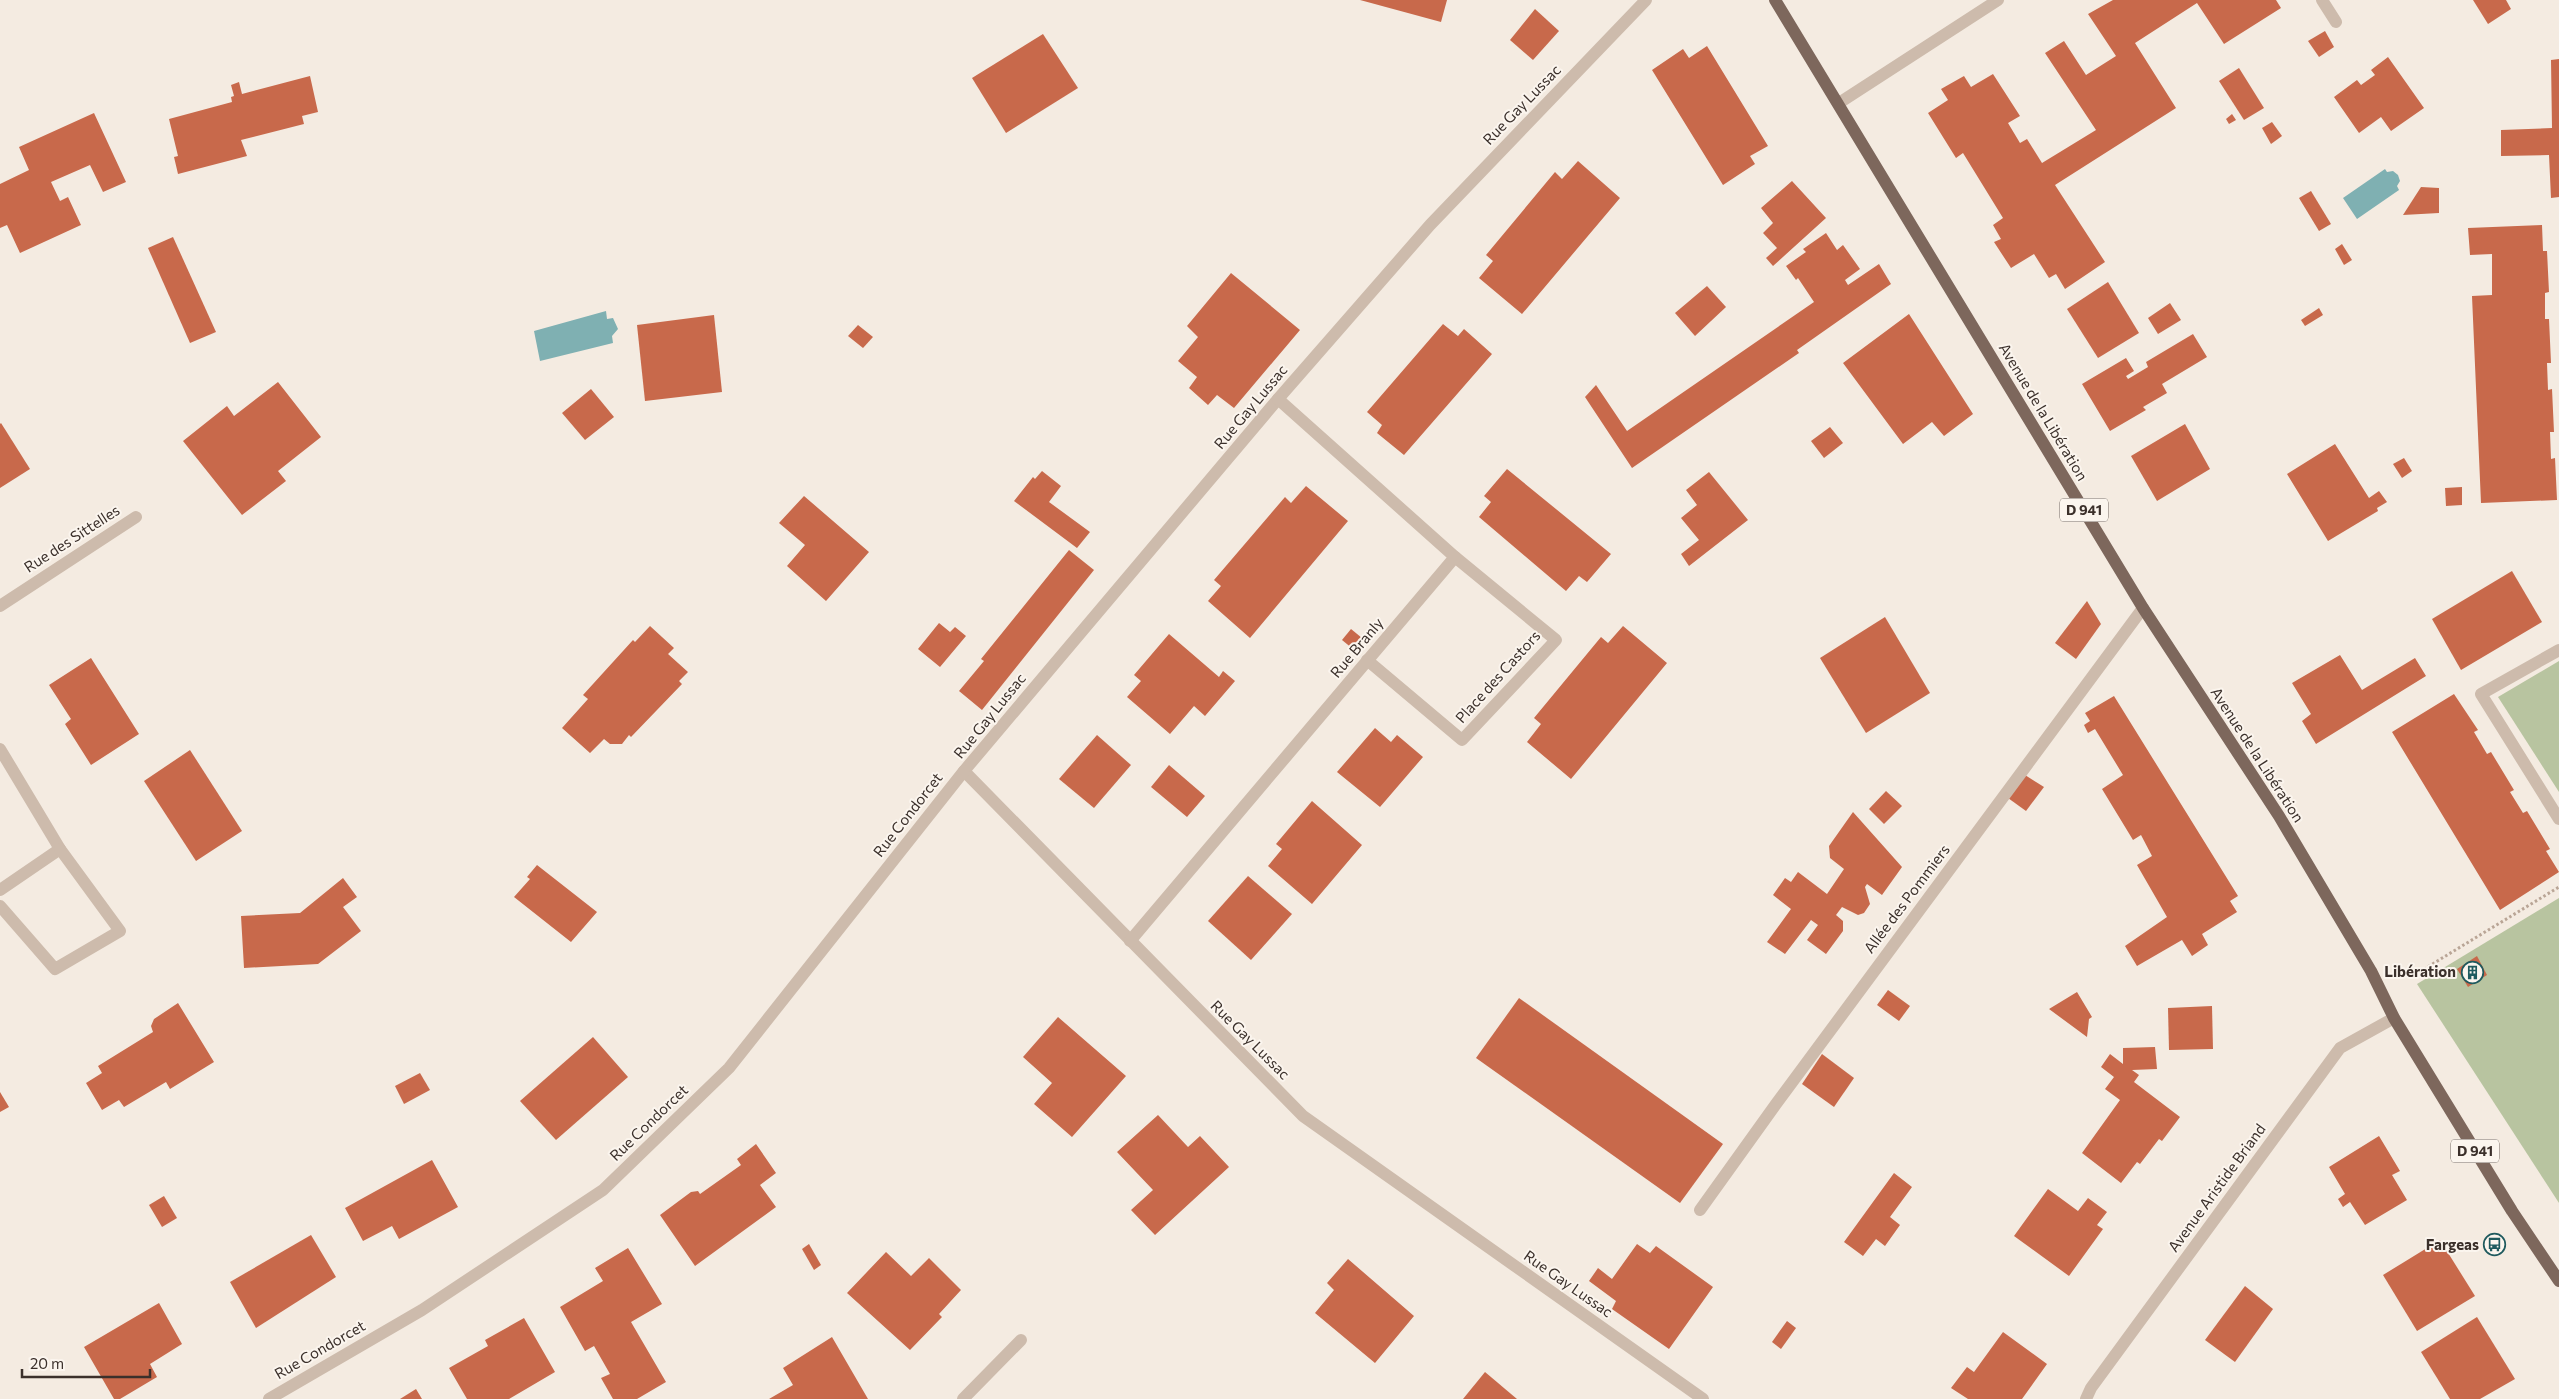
<svg xmlns="http://www.w3.org/2000/svg" width="2559" height="1399" viewBox="0 0 2559 1399" font-family="Commissioner,sans-serif">
<rect width="100%" height="100%" fill="#f4ebe1"/>
<g fill="#b8c4a0">
<path d="M 2559,661 L 2559,792 L 2498,697 Z"/>
<path d="M 2559,898 L 2559,1203 L 2417,984 Z"/>
</g>
<g fill="#7fb0b2">
<path d="M 2385,169 L 2387,172 L 2393,171 L 2398,175 L 2400,181 L 2397,186 L 2399,190 L 2357,219 L 2343,198 Z"/>
<path d="M 606,311 L 607,319 L 613,318 L 618,329 L 612,336 L 613,343 L 540,361 L 534,331 Z"/>
</g>
<g fill="#c8694b">
<path d="M 1360,0 L 1447,0 L 1441,22 Z"/>
<path d="M 2113,0 L 2276,0 L 2281,8 L 2224,44 L 2197,3 L 2135,43 L 2176,108 L 2055,185 L 2105,262 L 2065,289 L 2056,274 L 2049,278 L 2034,254 L 2011,268 L 1994,242 L 2001,239 L 1993,225 L 2003,218 L 1963,153 L 1956,158 L 1928,113 L 1948,100 L 1941,89 L 1964,76 L 1971,87 L 1993,74 L 2020,116 L 2008,123 L 2020,143 L 2027,139 L 2042,163 L 2096,130 L 2045,53 L 2064,41 L 2086,75 L 2116,56 L 2088,14 Z"/>
<path d="M 2473,0 L 2506,0 L 2511,9 L 2488,24 Z"/>
<path d="M 1535,9 L 1559,31 L 1533,60 L 1510,40 Z"/>
<path d="M 2325,31 L 2334,47 L 2319,57 L 2308,41 Z"/>
<path d="M 1043,34 L 1078,88 L 1006,133 L 972,78 Z"/>
<path d="M 1707,46 L 1768,146 L 1750,156 L 1755,164 L 1723,185 L 1652,70 L 1683,49 L 1689,58 Z"/>
<path d="M 2388,57 L 2424,108 L 2391,131 L 2381,117 L 2359,133 L 2334,97 L 2357,80 L 2361,85 L 2375,75 L 2371,70 Z"/>
<path d="M 2559,59 L 2559,197 L 2551,198 L 2549,155 L 2501,156 L 2501,130 L 2552,128 L 2551,60 Z"/>
<path d="M 2239,68 L 2264,108 L 2244,120 L 2219,81 Z"/>
<path d="M 310,76 L 318,112 L 302,116 L 304,124 L 241,140 L 247,156 L 178,174 L 174,157 L 178,156 L 169,119 L 232,102 L 231,97 L 234,96 L 231,85 L 239,82 L 242,94 Z"/>
<path d="M 94,113 L 126,182 L 103,192 L 90,165 L 51,182 L 60,201 L 68,197 L 81,225 L 20,253 L 7,225 L 0,228 L 0,184 L 29,170 L 19,147 Z"/>
<path d="M 2232,114 L 2236,120 L 2229,124 L 2226,119 Z"/>
<path d="M 2272,122 L 2282,136 L 2271,144 L 2262,128 Z"/>
<path d="M 1578,161 L 1620,198 L 1522,314 L 1479,278 L 1493,261 L 1486,255 L 1555,172 L 1562,179 Z"/>
<path d="M 1792,181 L 1826,218 L 1773,266 L 1766,258 L 1777,248 L 1763,233 L 1773,223 L 1761,208 Z"/>
<path d="M 2421,187 L 2439,188 L 2439,213 L 2403,215 Z"/>
<path d="M 2311,191 L 2331,224 L 2319,231 L 2299,198 Z"/>
<path d="M 2542,225 L 2543,251 L 2547,251 L 2549,292 L 2545,293 L 2545,319 L 2549,319 L 2551,363 L 2547,363 L 2548,390 L 2552,389 L 2554,432 L 2550,432 L 2551,459 L 2555,458 L 2557,500 L 2481,503 L 2472,296 L 2492,295 L 2492,254 L 2470,255 L 2468,228 Z"/>
<path d="M 1826,233 L 1837,250 L 1843,245 L 1860,269 L 1845,280 L 1848,285 L 1879,264 L 1891,284 L 1797,350 L 1799,353 L 1632,468 L 1585,397 L 1596,385 L 1627,431 L 1814,302 L 1798,278 L 1796,280 L 1786,266 L 1806,252 L 1803,249 Z"/>
<path d="M 173,237 L 216,332 L 190,343 L 148,248 Z"/>
<path d="M 2342,244 L 2352,260 L 2344,265 L 2335,249 Z"/>
<path d="M 1231,273 L 1300,330 L 1234,408 L 1217,395 L 1208,405 L 1189,388 L 1197,377 L 1178,361 L 1198,337 L 1187,326 Z"/>
<path d="M 2108,282 L 2139,333 L 2098,358 L 2067,309 Z"/>
<path d="M 1707,286 L 1726,307 L 1695,336 L 1675,313 Z"/>
<path d="M 2170,303 L 2181,320 L 2158,334 L 2148,318 Z"/>
<path d="M 2319,308 L 2323,315 L 2305,326 L 2301,320 Z"/>
<path d="M 1909,314 L 1973,414 L 1944,436 L 1932,422 L 1903,444 L 1843,363 Z"/>
<path d="M 714,315 L 722,392 L 645,401 L 637,325 Z"/>
<path d="M 1443,324 L 1458,336 L 1464,329 L 1492,354 L 1404,455 L 1377,433 L 1382,425 L 1367,412 Z"/>
<path d="M 858,325 L 873,337 L 863,348 L 848,336 Z"/>
<path d="M 2193,334 L 2207,357 L 2162,384 L 2167,393 L 2143,407 L 2146,410 L 2110,431 L 2082,384 L 2126,358 L 2134,371 L 2126,376 L 2128,379 L 2148,367 L 2146,362 Z"/>
<path d="M 278,382 L 321,437 L 278,471 L 286,481 L 242,515 L 183,441 L 227,406 L 234,416 Z"/>
<path d="M 591,389 L 614,417 L 585,440 L 562,413 Z"/>
<path d="M 1,423 L 30,469 L 0,488 L 0,424 Z"/>
<path d="M 2185,424 L 2210,469 L 2157,501 L 2131,456 Z"/>
<path d="M 1830,427 L 1843,443 L 1824,458 L 1811,441 Z"/>
<path d="M 2335,444 L 2369,498 L 2379,491 L 2387,502 L 2377,508 L 2378,511 L 2328,541 L 2287,474 Z"/>
<path d="M 2404,458 L 2412,471 L 2402,478 L 2393,464 Z"/>
<path d="M 1507,469 L 1611,554 L 1587,582 L 1579,576 L 1566,591 L 1479,517 L 1491,502 L 1484,496 Z"/>
<path d="M 1042,471 L 1061,486 L 1049,502 L 1090,532 L 1077,548 L 1014,501 L 1033,477 L 1035,479 Z"/>
<path d="M 1709,472 L 1748,520 L 1689,566 L 1681,554 L 1699,540 L 1681,518 L 1697,505 L 1686,490 Z"/>
<path d="M 1306,486 L 1348,521 L 1250,638 L 1208,601 L 1221,586 L 1214,580 L 1285,497 L 1291,503 Z"/>
<path d="M 2462,487 L 2462,505 L 2446,506 L 2445,488 Z"/>
<path d="M 804,496 L 869,552 L 826,601 L 787,566 L 805,545 L 779,523 Z"/>
<path d="M 1069,550 L 1094,570 L 982,710 L 959,691 L 984,661 L 981,659 Z"/>
<path d="M 2512,571 L 2542,622 L 2461,670 L 2432,619 Z"/>
<path d="M 2087,601 L 2101,624 L 2076,659 L 2055,643 Z"/>
<path d="M 1885,617 L 1930,693 L 1866,733 L 1820,658 Z"/>
<path d="M 939,623 L 950,632 L 955,627 L 966,636 L 940,667 L 918,649 Z"/>
<path d="M 650,626 L 674,648 L 668,654 L 688,672 L 679,681 L 682,684 L 631,737 L 629,735 L 622,744 L 610,744 L 604,739 L 590,753 L 562,728 L 588,699 L 583,695 L 633,640 L 635,642 Z"/>
<path d="M 1623,626 L 1667,663 L 1571,779 L 1527,742 L 1541,724 L 1534,718 L 1601,637 L 1608,643 Z"/>
<path d="M 1351,629 L 1362,638 L 1353,649 L 1342,640 Z"/>
<path d="M 1169,634 L 1219,677 L 1223,671 L 1235,681 L 1205,716 L 1194,706 L 1170,734 L 1127,697 L 1141,681 L 1134,675 Z"/>
<path d="M 2340,655 L 2362,690 L 2415,658 L 2426,676 L 2316,744 L 2302,721 L 2311,714 L 2292,683 Z"/>
<path d="M 91,658 L 139,734 L 91,765 L 65,724 L 71,719 L 49,685 Z"/>
<path d="M 2454,694 L 2478,730 L 2474,732 L 2487,754 L 2491,752 L 2514,790 L 2510,792 L 2523,813 L 2527,811 L 2550,849 L 2546,851 L 2559,872 L 2500,910 L 2392,732 Z"/>
<path d="M 2114,696 L 2238,896 L 2230,901 L 2237,912 L 2202,934 L 2208,945 L 2192,956 L 2182,940 L 2137,966 L 2125,946 L 2167,917 L 2137,865 L 2152,856 L 2141,835 L 2133,840 L 2102,789 L 2123,775 L 2095,729 L 2088,733 L 2084,725 L 2090,721 L 2085,713 Z"/>
<path d="M 1375,728 L 1391,742 L 1397,735 L 1423,757 L 1380,807 L 1337,772 Z"/>
<path d="M 1097,735 L 1131,765 L 1094,808 L 1059,779 Z"/>
<path d="M 190,750 L 242,831 L 196,861 L 144,781 Z"/>
<path d="M 1169,765 L 1205,796 L 1187,817 L 1151,787 Z"/>
<path d="M 2025,775 L 2044,787 L 2026,811 L 2008,798 Z"/>
<path d="M 1886,791 L 1902,806 L 1884,824 L 1869,809 Z"/>
<path d="M 1312,801 L 1362,845 L 1312,904 L 1268,866 L 1282,849 L 1276,844 Z"/>
<path d="M 1853,812 L 1902,867 L 1882,895 L 1867,884 L 1865,887 L 1870,904 L 1864,913 L 1858,915 L 1842,907 L 1836,915 L 1843,921 L 1843,931 L 1826,954 L 1807,940 L 1818,925 L 1811,920 L 1785,954 L 1767,942 L 1791,909 L 1773,895 L 1785,878 L 1791,882 L 1798,872 L 1827,894 L 1844,869 L 1830,858 L 1829,846 Z"/>
<path d="M 537,865 L 597,912 L 571,942 L 514,897 L 530,879 L 527,877 Z"/>
<path d="M 1248,876 L 1292,914 L 1251,960 L 1208,921 Z"/>
<path d="M 343,878 L 357,897 L 343,907 L 361,931 L 318,964 L 244,968 L 241,916 L 300,913 Z"/>
<path d="M 2477,956 L 2487,975 L 2468,987 L 2457,969 Z"/>
<path d="M 1888,990 L 1910,1006 L 1899,1021 L 1877,1005 Z"/>
<path d="M 2077,992 L 2092,1017 L 2089,1019 L 2087,1037 L 2049,1009 Z"/>
<path d="M 1519,998 L 1723,1144 L 1680,1203 L 1476,1058 Z"/>
<path d="M 178,1003 L 214,1062 L 170,1089 L 166,1082 L 124,1107 L 119,1100 L 102,1110 L 86,1083 L 102,1073 L 98,1066 L 153,1032 L 151,1026 L 154,1019 Z"/>
<path d="M 2212,1006 L 2213,1049 L 2169,1050 L 2168,1008 Z"/>
<path d="M 1058,1017 L 1126,1076 L 1072,1137 L 1034,1104 L 1052,1083 L 1023,1057 Z"/>
<path d="M 593,1037 L 628,1077 L 556,1140 L 520,1101 Z"/>
<path d="M 2155,1047 L 2157,1069 L 2132,1070 L 2139,1075 L 2134,1082 L 2180,1117 L 2162,1141 L 2159,1139 L 2140,1164 L 2137,1162 L 2121,1183 L 2082,1153 L 2120,1100 L 2105,1089 L 2114,1077 L 2101,1067 L 2110,1054 L 2123,1064 L 2123,1048 Z"/>
<path d="M 1822,1054 L 1854,1078 L 1834,1107 L 1802,1084 Z"/>
<path d="M 420,1073 L 430,1090 L 404,1104 L 395,1086 Z"/>
<path d="M 0,1092 L 9,1107 L 0,1112 Z"/>
<path d="M 1158,1115 L 1188,1147 L 1200,1136 L 1229,1167 L 1155,1235 L 1131,1210 L 1153,1190 L 1117,1152 Z"/>
<path d="M 2379,1136 L 2400,1171 L 2392,1175 L 2407,1200 L 2365,1225 L 2350,1202 L 2343,1207 L 2338,1199 L 2345,1194 L 2329,1167 Z"/>
<path d="M 756,1144 L 776,1173 L 760,1185 L 776,1207 L 695,1266 L 660,1215 L 691,1192 L 698,1191 L 700,1194 L 741,1165 L 737,1159 Z"/>
<path d="M 432,1160 L 458,1207 L 399,1239 L 392,1226 L 363,1241 L 345,1208 Z"/>
<path d="M 1894,1173 L 1912,1187 L 1890,1217 L 1900,1225 L 1885,1246 L 1876,1239 L 1863,1256 L 1844,1242 Z"/>
<path d="M 2048,1189 L 2078,1211 L 2088,1198 L 2107,1212 L 2097,1225 L 2103,1229 L 2069,1276 L 2014,1236 Z"/>
<path d="M 164,1196 L 177,1218 L 162,1227 L 149,1205 Z"/>
<path d="M 311,1235 L 336,1277 L 256,1328 L 230,1282 Z"/>
<path d="M 2440,1240 L 2475,1296 L 2417,1331 L 2383,1275 Z"/>
<path d="M 809,1244 L 821,1265 L 814,1270 L 802,1249 Z"/>
<path d="M 1637,1244 L 1650,1253 L 1656,1246 L 1713,1287 L 1669,1349 L 1612,1309 L 1616,1301 L 1589,1281 L 1598,1268 L 1612,1279 Z"/>
<path d="M 628,1248 L 662,1304 L 631,1322 L 666,1382 L 637,1399 L 613,1399 L 601,1378 L 610,1374 L 594,1346 L 585,1351 L 560,1307 L 603,1281 L 595,1268 Z"/>
<path d="M 886,1252 L 911,1276 L 929,1258 L 961,1290 L 939,1314 L 942,1317 L 910,1350 L 847,1293 Z"/>
<path d="M 1348,1259 L 1414,1316 L 1375,1363 L 1315,1313 L 1334,1290 L 1327,1283 Z"/>
<path d="M 2245,1286 L 2273,1309 L 2235,1362 L 2205,1340 Z"/>
<path d="M 159,1303 L 182,1344 L 150,1364 L 157,1377 L 120,1399 L 114,1399 L 84,1347 Z"/>
<path d="M 2477,1317 L 2515,1379 L 2480,1399 L 2450,1399 L 2421,1352 Z"/>
<path d="M 524,1318 L 555,1372 L 509,1399 L 467,1399 L 449,1368 L 488,1346 L 485,1340 Z"/>
<path d="M 1787,1321 L 1796,1328 L 1781,1349 L 1772,1342 Z"/>
<path d="M 2003,1332 L 2047,1364 L 2022,1399 L 1968,1399 L 1951,1388 L 1967,1367 L 1974,1372 Z"/>
<path d="M 832,1337 L 868,1399 L 769,1399 L 793,1385 L 783,1368 Z"/>
<path d="M 1485,1372 L 1517,1399 L 1463,1399 Z"/>
<path d="M 416,1389 L 422,1399 L 400,1399 Z"/>
</g>
<g fill="none" stroke-linecap="round" stroke-linejoin="round">
<path stroke="#b9a596" stroke-width="3" stroke-dasharray="2.5 2.5" stroke-linecap="butt" d="M 2411,977 L 2559,887"/>
<g stroke="#cdbbac" stroke-width="12">
<path d="M 1646,0 L 1430,225 L 1278,399 L 964,771 L 1303,1116 L 1703,1399"/>
<path d="M 2322,0 L 2336,22"/>
<path d="M 1839,103 L 1998,0"/>
<path d="M 0,606 L 136,517"/>
<path d="M 2559,650 L 2481,694 L 2559,819"/>
<path d="M 1367,660 L 1462,740 L 1556,640 L 1455,557"/>
<path d="M 0,749 L 60,849 L 0,890"/>
<path d="M 0,906 L 55,969 L 120,931 L 60,849"/>
<path d="M 1130,941 L 1455,557 L 1278,399"/>
<path d="M 1700,1210 L 1776,1104 L 2143,608"/>
<path d="M 269,1399 L 422,1310 L 603,1190 L 729,1068 L 964,771"/>
<path d="M 963,1399 L 1021,1340"/>
<path d="M 2086,1399 L 2091,1388 L 2340,1048 L 2394,1018"/>
</g>
<path stroke="#7d675c" stroke-width="12" d="M 1775,0 L 2143,608 L 2279,816 L 2371,971 L 2394,1018 L 2512,1211 L 2559,1281"/>
</g>
<defs>
<symbol id="building-ring" viewBox="-11 -11 22 22"><circle r="9.5" fill="#fbf5ee" stroke="#1f5a5e" stroke-width="1.5"/><path d="M-4-6H4V6H1V3H-1V6H-4ZM-2.5-4.3h1.7v1.8h-1.7ZM.8-4.3h1.7v1.8H.8ZM-2.5-1h1.7V.8h-1.7ZM.8-1h1.7V.8H.8Z" fill="#1f5a5e"/></symbol>
<symbol id="bus-ring" viewBox="-11 -11 22 22"><circle r="9.5" fill="#fbf5ee" stroke="#1f5a5e" stroke-width="1.5"/><path d="M-5-6H5V4H4V6H2V4H-2V6H-4V4H-5ZM-3.5-4V0h7V-4ZM-3.5 1.2v1.5H-2V1.2ZM2 1.2v1.5H3.5V1.2Z" fill="#1f5a5e"/></symbol>
</defs>
<g fill-rule="evenodd">
<use href="#building-ring" x="2460" y="960" width="25" height="25"/>
<use href="#bus-ring" x="2482" y="1232" width="25" height="25"/>
</g>
<g text-anchor="middle" stroke-width="4" stroke-linejoin="round" paint-order="stroke">
<g fill="#fbf5ee" stroke="#756b66" stroke-width="1">
<rect x="2060" y="498.5" width="48" height="23" rx="4"/>
<rect x="2451" y="1139.5" width="48" height="23" rx="4"/>
</g>
<g font-size="14" font-weight="bold" fill="#3b302b">
<text x="2084" y="515">D 941</text>
<text x="2475" y="1156">D 941</text>
</g>
<g font-size="15" fill="#3b302b" stroke="#fbf5ee">
<text transform="translate(1522 105) rotate(-46)" y="5">Rue Gay Lussac</text>
<text transform="translate(1251 407) rotate(-50)" y="5">Rue Gay Lussac</text>
<text transform="translate(2043 412) rotate(59)" y="5">Avenue de la Libération</text>
<text transform="translate(72 539) rotate(-33)" y="5">Rue des Sittelles</text>
<text transform="translate(1357 648) rotate(-50)" y="5">Rue Branly</text>
<text transform="translate(1498 677) rotate(-48)" y="5">Place des Castors</text>
<text transform="translate(990 716) rotate(-51)" y="5">Rue Gay Lussac</text>
<text transform="translate(2257 755) rotate(57)" y="5">Avenue de la Libération</text>
<text transform="translate(908 815) rotate(-52)" y="5">Rue Condorcet</text>
<text transform="translate(1907 899) rotate(-53)" y="5">Allée des Pommiers</text>
<text transform="translate(1250 1040) rotate(45)" y="5">Rue Gay Lussac</text>
<text transform="translate(649 1123) rotate(-44)" y="5">Rue Condorcet</text>
<text transform="translate(2217 1188) rotate(-54)" y="5">Avenue Aristide Briand</text>
<text transform="translate(1568 1284) rotate(35)" y="5">Rue Gay Lussac</text>
<text transform="translate(320 1350) rotate(-30)" y="5">Rue Condorcet</text>
</g>
<g font-size="15" font-weight="bold" fill="#3b302b" stroke="#fbf5ee" text-anchor="end">
<text x="2456" y="977">Libération</text>
<text x="2479" y="1250">Fargeas</text>
</g>
</g>
<path d="M22 1369v8h128v-8" fill="none" stroke="#3b302b" stroke-width="2.5"/>
<text x="30" y="1369" font-size="15" fill="#3b302b" stroke="#fbf5ee" stroke-width="4" paint-order="stroke">20 m</text>
</svg>
